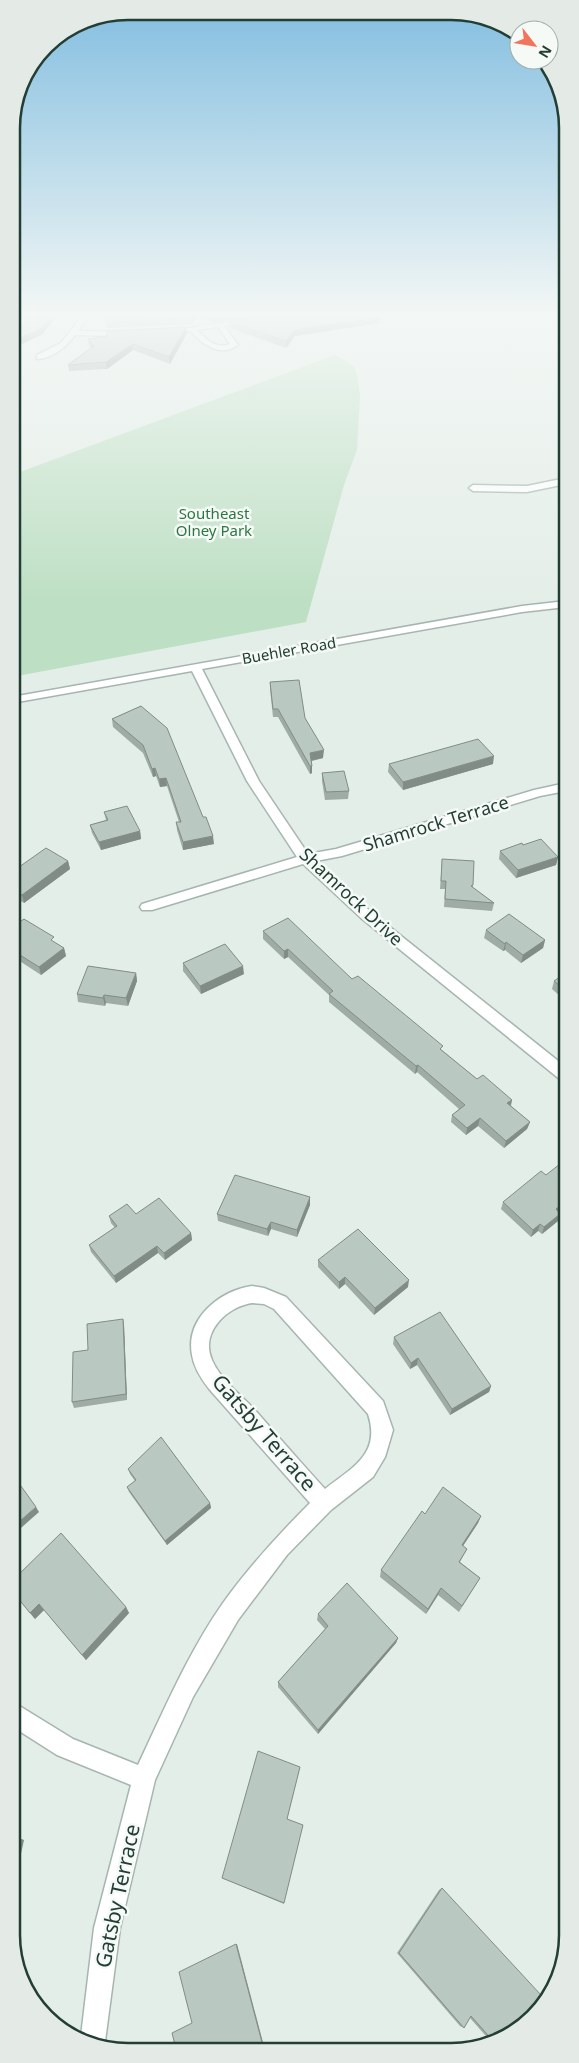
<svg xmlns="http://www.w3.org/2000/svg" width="579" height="2063" viewBox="0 0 579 2063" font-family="'Noto Sans',sans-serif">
<rect width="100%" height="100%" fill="#e4eee8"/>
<path fill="#bddfc3" d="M 335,355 L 353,366 L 357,374 L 360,395 L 357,450 L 344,485 L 306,622 L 12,677 L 12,475 Z"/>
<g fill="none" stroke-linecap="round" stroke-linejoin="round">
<defs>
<g id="street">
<path d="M 82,316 L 88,316 L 78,331 L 126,332 L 130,334 L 126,336 L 75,335 C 67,346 52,359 37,359 L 37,355 L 61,343 Z"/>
<path d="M 269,316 L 284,316 L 224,326 L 238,345 C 220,358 203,344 190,331 L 166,334 L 163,332 ZM 217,327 L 218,327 L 230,344 C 216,350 206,339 197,330 Z"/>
<path d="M 566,478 L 566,484 L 527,492 L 473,491 L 469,488 L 473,485 L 527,486 Z"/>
<path d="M 566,601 L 566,607 L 522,612 L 202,669 L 259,781 L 308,854 L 336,849 L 534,790 L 566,783 L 566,791 L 540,796 L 342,856 L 316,861 L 371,912 L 567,1068 L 567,1083 L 562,1081 L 361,918 L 303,864 L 152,910 L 142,910 L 140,907 L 142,904 L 297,857 L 247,781 L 192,671 L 12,703 L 12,697 L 522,606 Z"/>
<path d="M 252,1286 L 264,1288 L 286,1297 L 383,1401 L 393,1430 L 385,1457 L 373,1477 L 331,1510 L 287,1555 L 238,1620 L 193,1697 L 155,1780 L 120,1928 L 104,2049 L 81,2036 L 94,1928 L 131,1785 L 57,1755 L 13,1727 L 13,1702 L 73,1739 L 138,1765 C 164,1710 188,1653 223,1603 C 249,1567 279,1534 310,1503 L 210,1390 C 202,1380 194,1368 192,1355 C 185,1319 219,1291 252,1286 ZM 252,1303 L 264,1304 L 274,1309 L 368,1414 C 381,1454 353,1467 325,1489 C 301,1463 278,1436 254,1409 C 240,1394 220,1379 212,1360 C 200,1333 226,1307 252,1303 Z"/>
</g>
</defs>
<use href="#street" stroke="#a6b6af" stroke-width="3"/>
<use href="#street" fill="#fff" fill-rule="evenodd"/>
</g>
<g fill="#9faca6">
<path d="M 106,316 L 377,316 L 380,317 L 379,323 L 295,336 L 286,348 L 230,328 L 229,322 L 253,317 L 212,322 L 196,316 L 192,324 L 107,328 Z"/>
<path d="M 187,333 L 170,364 L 133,350 L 107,369 L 69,371 L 68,365 L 91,348 L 89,346 L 88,339 Z"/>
<path d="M 270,682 L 305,718 L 323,758 L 312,761 L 312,773 L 310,774 L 278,717 L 273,717 L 270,689 Z"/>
<path d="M 141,706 L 214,844 L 183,850 L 177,830 L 176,822 L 179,822 L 167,786 L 160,787 L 156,776 L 153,777 L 143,753 L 113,727 L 112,719 Z"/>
<path d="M 389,764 L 493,764 L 403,790 L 388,772 Z"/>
<path d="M 322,773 L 349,791 L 348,799 L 325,800 L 322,781 Z"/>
<path d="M 104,812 L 140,831 L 141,839 L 101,850 L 92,833 L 90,825 L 106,820 Z"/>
<path d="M 523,845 L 558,857 L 556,865 L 516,878 L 499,859 L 500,851 Z"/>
<path d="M 442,859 L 473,885 L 473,888 L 494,903 L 492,911 L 444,907 L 445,889 L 440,889 Z"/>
<path d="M 68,861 L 70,869 L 24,903 L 12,896 L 12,870 L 19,867 Z"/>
<path d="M 12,927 L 55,943 L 64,948 L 66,956 L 41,975 L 12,956 Z"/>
<path d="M 486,930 L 545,940 L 543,948 L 521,963 L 505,950 L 503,951 L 484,938 Z"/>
<path d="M 263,931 L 352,979 L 443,1051 L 477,1079 L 512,1100 L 511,1106 L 530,1122 L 527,1129 L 504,1148 L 478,1126 L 466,1135 L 451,1122 L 452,1115 L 459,1109 L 417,1072 L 415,1074 L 329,1002 L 329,995 L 288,957 L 284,959 L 263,939 Z"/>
<path d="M 183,963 L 244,974 L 201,994 L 183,971 Z"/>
<path d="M 136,973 L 137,981 L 128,1006 L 106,1003 L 105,1006 L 78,1002 L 77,994 Z"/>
<path d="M 566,973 L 567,1007 L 560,1002 L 561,997 L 552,989 L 554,981 Z"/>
<path d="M 503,1202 L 559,1212 L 560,1214 L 558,1221 L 542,1234 L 538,1231 L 531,1237 L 501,1209 Z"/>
<path d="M 310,1205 L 297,1237 L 271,1229 L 268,1236 L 218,1221 L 217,1214 Z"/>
<path d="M 136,1214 L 191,1233 L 192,1240 L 165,1260 L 158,1253 L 116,1283 L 91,1252 L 89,1245 L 115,1228 L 111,1223 L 109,1216 Z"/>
<path d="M 318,1260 L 408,1287 L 374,1315 L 345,1284 L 339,1289 L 318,1267 Z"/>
<path d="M 123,1319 L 124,1325 L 127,1400 L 74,1408 L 72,1402 L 88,1350 Z"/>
<path d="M 394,1337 L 491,1386 L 489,1392 L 450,1415 L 417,1365 L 410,1369 L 393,1344 Z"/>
<path d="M 128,1469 L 210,1503 L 211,1508 L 167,1545 L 129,1492 L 127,1487 L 135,1481 L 130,1474 Z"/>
<path d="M 425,1514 L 481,1516 L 478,1523 L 463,1546 L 467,1549 L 460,1562 L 480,1578 L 459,1612 L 438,1595 L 426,1614 L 380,1577 L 381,1570 Z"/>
<path d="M 13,1592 L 126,1607 L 129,1613 L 86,1660 L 44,1610 L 35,1619 Z"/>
<path d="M 318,1614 L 398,1638 L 396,1643 L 318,1734 L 278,1687 L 278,1682 L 325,1629 L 317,1620 Z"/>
<path d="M 300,1767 L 287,1819 L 284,1904 L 222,1878 Z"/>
<path d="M 442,1888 L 509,2036 L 492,2043 L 470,2018 L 464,2028 L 460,2026 L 397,1953 L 439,1890 Z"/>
</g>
<g fill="#828c87">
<path d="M 51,316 L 57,316 L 43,334 L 12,349 L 12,342 Z"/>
<path d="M 193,316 L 196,316 L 192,324 L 191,318 Z"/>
<path d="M 212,316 L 270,316 L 212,322 Z"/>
<path d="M 380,317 L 379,323 L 295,336 L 286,348 L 286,341 L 295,330 Z"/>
<path d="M 186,327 L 187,333 L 170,364 L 169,357 Z"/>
<path d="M 133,344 L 133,350 L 107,369 L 106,362 Z"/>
<path d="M 324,750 L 323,758 L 310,761 L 310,753 Z"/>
<path d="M 494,756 L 493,764 L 403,790 L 403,782 Z"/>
<path d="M 310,766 L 312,766 L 312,773 L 310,774 Z"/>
<path d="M 155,768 L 156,776 L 153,777 L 152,769 Z"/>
<path d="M 166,778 L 167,786 L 160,787 L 159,779 Z"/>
<path d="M 140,831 L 141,839 L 101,850 L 99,842 Z"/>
<path d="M 213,836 L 214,844 L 183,850 L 183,842 Z"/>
<path d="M 558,857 L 556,865 L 516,878 L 518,870 Z"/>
<path d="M 68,861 L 70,869 L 24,903 L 22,895 Z"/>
<path d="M 545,940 L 543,948 L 521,963 L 523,955 Z"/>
<path d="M 506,942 L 505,950 L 503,951 L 505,944 Z"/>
<path d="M 64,948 L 66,956 L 41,975 L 39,967 Z"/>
<path d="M 288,949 L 288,957 L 284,959 L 284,951 Z"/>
<path d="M 243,966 L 244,974 L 201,994 L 200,986 Z"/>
<path d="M 136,973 L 137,981 L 128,1006 L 126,998 Z"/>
<path d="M 104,995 L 106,1003 L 105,1006 L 103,998 Z"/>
<path d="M 418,1065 L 417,1072 L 415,1074 L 416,1066 Z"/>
<path d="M 512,1100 L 510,1107 L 507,1103 Z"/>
<path d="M 480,1118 L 478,1126 L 466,1135 L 467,1128 Z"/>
<path d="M 530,1122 L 527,1129 L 504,1148 L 506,1141 Z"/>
<path d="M 310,1197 L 310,1205 L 297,1237 L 297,1230 Z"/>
<path d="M 567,1200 L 567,1205 L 553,1216 L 556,1209 Z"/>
<path d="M 560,1214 L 558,1221 L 542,1234 L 544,1227 Z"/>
<path d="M 271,1222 L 271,1229 L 268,1236 L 267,1229 Z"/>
<path d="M 540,1224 L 538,1231 L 531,1237 L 533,1230 Z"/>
<path d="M 191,1233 L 192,1240 L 165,1260 L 164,1253 Z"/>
<path d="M 157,1246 L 158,1253 L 116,1283 L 114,1276 Z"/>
<path d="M 345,1277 L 345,1284 L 339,1289 L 339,1282 Z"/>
<path d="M 409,1280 L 408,1287 L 374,1315 L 375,1308 Z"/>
<path d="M 123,1319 L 124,1325 L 127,1400 L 126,1394 Z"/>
<path d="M 418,1358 L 417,1365 L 410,1369 L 411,1363 Z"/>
<path d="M 491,1386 L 489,1392 L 450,1415 L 452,1409 Z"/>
<path d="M 210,1503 L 211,1508 L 167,1545 L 165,1541 Z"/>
<path d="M 36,1507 L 39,1512 L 13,1535 L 13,1527 Z"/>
<path d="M 481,1516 L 478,1523 L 459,1552 L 462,1545 Z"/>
<path d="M 441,1588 L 438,1595 L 426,1614 L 428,1609 Z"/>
<path d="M 39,1604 L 44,1610 L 35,1619 L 30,1613 Z"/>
<path d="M 126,1607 L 129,1613 L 86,1660 L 82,1655 Z"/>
<path d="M 398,1638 L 396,1643 L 318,1734 L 318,1730 Z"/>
<path d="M 19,1838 L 24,1840 L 13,1891 L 13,1865 Z"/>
<path d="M 236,1944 L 237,1944 L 265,2050 L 264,2050 Z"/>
</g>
<g fill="#b9c8c1" stroke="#828c87">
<path d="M 28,316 L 51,316 L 42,328 L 12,342 L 12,337 Z"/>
<path d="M 106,316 L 193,316 L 191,318 L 106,322 Z"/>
<path d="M 263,316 L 377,316 L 380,317 L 295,330 L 286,341 L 229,322 Z"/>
<path d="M 186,327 L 169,357 L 133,344 L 106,362 L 68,365 L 94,346 L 88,339 L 107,336 L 106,331 Z"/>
<path d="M 299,680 L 305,718 L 324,750 L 310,753 L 312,766 L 310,766 L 278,709 L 273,709 L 270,682 Z"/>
<path d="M 141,706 L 167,728 L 203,817 L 206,817 L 213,836 L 183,842 L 176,822 L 181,822 L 166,778 L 159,779 L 155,768 L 152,769 L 143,745 L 112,719 Z"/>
<path d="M 478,739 L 494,756 L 403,782 L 389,764 Z"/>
<path d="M 344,771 L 349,791 L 326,792 L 322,773 Z"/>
<path d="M 127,806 L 140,831 L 99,842 L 90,825 L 108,820 L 104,812 Z"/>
<path d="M 541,839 L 558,857 L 518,870 L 500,851 L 522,843 L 523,845 Z"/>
<path d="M 46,848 L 68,861 L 22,895 L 12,889 L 12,870 L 17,866 L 19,867 Z"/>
<path d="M 442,859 L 474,861 L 473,885 L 471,886 L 494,903 L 445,899 L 446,881 L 441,881 Z"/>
<path d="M 509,914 L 545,940 L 523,955 L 506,942 L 505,944 L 486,930 Z"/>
<path d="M 288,918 L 352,979 L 358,976 L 443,1046 L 440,1049 L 477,1079 L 483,1075 L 512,1100 L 507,1103 L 530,1122 L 506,1141 L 480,1118 L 467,1128 L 452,1115 L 465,1105 L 418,1065 L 416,1066 L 329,994 L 333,991 L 288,949 L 284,951 L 263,931 Z"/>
<path d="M 24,919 L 54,937 L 51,940 L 64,948 L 39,967 L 12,950 L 12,942 L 16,939 L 12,936 L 12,927 Z"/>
<path d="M 225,944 L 243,966 L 200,986 L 183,963 Z"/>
<path d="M 88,966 L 136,973 L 126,998 L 104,995 L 103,998 L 77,994 Z"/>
<path d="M 566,973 L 567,997 L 562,994 L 566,991 L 554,981 Z"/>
<path d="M 560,1164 L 567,1170 L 567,1200 L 556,1209 L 560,1214 L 544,1227 L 540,1224 L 533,1230 L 503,1202 L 541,1171 L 546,1175 Z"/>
<path d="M 235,1175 L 310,1197 L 297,1230 L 271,1222 L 267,1229 L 217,1214 Z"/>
<path d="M 159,1198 L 191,1233 L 164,1253 L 157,1246 L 114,1276 L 89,1245 L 117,1226 L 109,1216 L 127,1204 L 136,1214 Z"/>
<path d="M 358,1229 L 409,1280 L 375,1308 L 345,1277 L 339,1282 L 318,1260 Z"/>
<path d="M 440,1312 L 491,1386 L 452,1409 L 418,1358 L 411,1363 L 394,1337 Z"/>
<path d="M 123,1319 L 126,1394 L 72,1402 L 73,1352 L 88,1350 L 87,1324 Z"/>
<path d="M 161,1437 L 210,1503 L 165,1541 L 127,1487 L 136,1480 L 128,1469 Z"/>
<path d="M 13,1475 L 36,1507 L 13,1527 Z"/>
<path d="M 443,1487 L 481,1516 L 462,1545 L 467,1549 L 459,1562 L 480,1578 L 462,1606 L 441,1588 L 428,1609 L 381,1570 L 422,1511 L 425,1514 Z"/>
<path d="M 61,1533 L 126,1607 L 82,1655 L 39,1604 L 30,1613 L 13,1592 L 13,1580 Z"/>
<path d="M 347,1583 L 398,1638 L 318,1730 L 278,1682 L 328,1626 L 318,1614 Z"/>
<path d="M 258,1751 L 300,1767 L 287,1819 L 303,1825 L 284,1903 L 222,1878 Z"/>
<path d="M 13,1838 L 19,1838 L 13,1865 Z"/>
<path d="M 442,1888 L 541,1995 L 524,2025 L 509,2036 L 494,2042 L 471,2016 L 464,2028 L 399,1953 Z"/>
<path d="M 236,1944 L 264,2050 L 176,2049 L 172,2033 L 192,2023 L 179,1972 Z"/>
</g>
<linearGradient id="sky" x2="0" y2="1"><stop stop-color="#83bee0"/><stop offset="0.52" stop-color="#f3f7f5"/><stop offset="1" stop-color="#f3f7f5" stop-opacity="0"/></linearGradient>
<rect width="579" height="604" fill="url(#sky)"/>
<g text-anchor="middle" stroke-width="5" stroke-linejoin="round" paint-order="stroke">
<g font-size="15" fill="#2c7742" stroke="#f5faf7">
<text x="214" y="519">Southeast<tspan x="214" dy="17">Olney Park</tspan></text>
</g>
<g font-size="15" fill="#233f35" stroke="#f5faf7">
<text transform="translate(289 651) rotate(-10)" y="5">Buehler Road</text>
</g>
<g font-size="18" fill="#233f35" stroke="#f5faf7">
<text transform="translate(436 824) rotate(-17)" y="6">Shamrock Terrace</text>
<text transform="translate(351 897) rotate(43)" y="6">Shamrock Drive</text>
</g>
<g font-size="21" fill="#233f35" stroke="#f5faf7">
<text transform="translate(264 1433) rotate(49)" y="7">Gatsby Terrace</text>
<text transform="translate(118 1896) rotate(-78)" y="7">Gatsby Terrace</text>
</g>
</g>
<path d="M0 0H579V2063H0ZM128 20H451A108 108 0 0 1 559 128V1935A108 108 0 0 1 451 2043H128A108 108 0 0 1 20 1935V128A108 108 0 0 1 128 20Z" fill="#e4ebe7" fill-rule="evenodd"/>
<path fill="none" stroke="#233f35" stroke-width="2.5" d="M128 20H451A108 108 0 0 1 559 128V1935A108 108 0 0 1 451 2043H128A108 108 0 0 1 20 1935V128A108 108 0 0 1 128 20Z"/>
<g transform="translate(534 45) rotate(121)"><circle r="24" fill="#f5faf7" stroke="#a1afa9"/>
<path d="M0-4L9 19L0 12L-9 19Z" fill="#f3745c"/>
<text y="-8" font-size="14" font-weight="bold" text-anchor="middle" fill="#233f35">N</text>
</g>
</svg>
